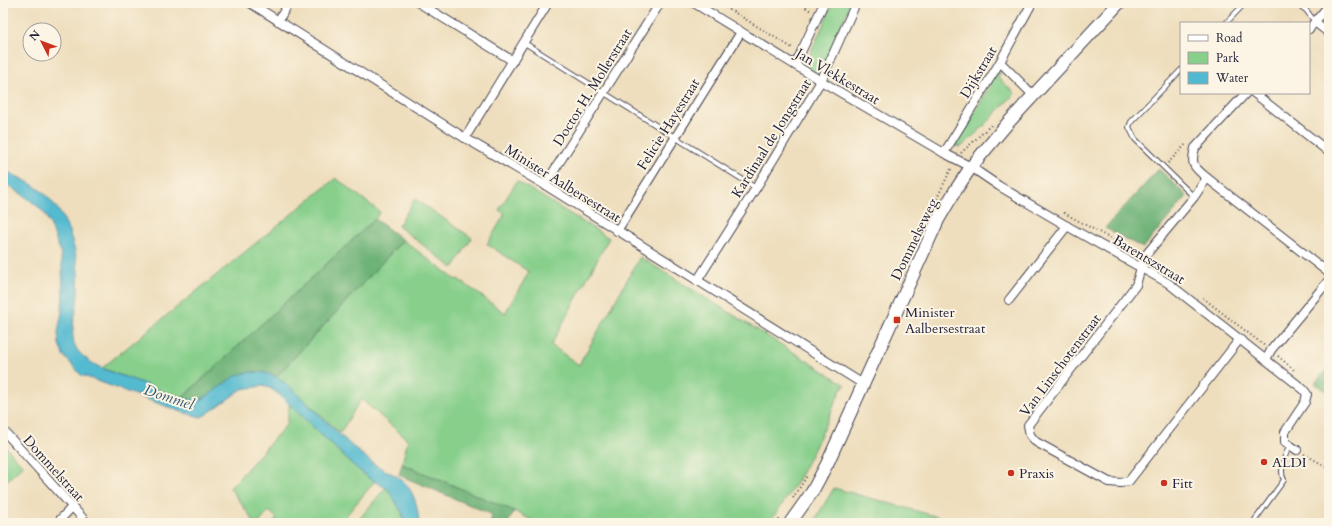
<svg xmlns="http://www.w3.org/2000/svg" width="1332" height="526" viewBox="0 0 1332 526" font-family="Cardo,serif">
<rect width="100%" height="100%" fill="#fcf5e5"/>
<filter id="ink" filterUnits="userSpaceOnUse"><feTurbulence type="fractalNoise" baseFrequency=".025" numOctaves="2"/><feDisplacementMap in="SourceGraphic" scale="8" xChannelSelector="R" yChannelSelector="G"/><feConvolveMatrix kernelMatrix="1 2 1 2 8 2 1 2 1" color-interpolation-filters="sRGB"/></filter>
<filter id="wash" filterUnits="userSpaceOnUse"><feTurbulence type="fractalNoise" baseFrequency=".012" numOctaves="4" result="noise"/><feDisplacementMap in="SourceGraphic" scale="16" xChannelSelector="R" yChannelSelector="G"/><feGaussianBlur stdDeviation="0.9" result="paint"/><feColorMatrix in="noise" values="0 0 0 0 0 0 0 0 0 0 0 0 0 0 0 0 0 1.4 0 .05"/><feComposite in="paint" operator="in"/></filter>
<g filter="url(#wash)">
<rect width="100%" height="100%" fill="#eedebd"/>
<g fill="#87cf8b" stroke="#547863">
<path d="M 833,3 L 851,3 L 820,74 L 804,67 Z"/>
<path d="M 1001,72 L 998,78 L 1015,93 L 984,126 L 961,147 L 954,145 L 977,108 L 997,73 Z"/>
<path d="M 336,178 L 380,212 L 375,219 L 182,398 L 165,393 L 102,368 Z"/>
<path d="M 517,181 L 609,238 L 551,345 L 579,365 L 640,257 L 846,385 L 842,387 C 823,431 799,487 768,523 L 537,523 L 514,511 L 402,464 L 408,440 L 361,399 L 340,433 L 290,387 L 276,377 L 403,240 L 456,280 L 458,279 L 505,313 L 529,272 L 487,244 L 505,214 L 499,210 Z"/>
<path d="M 415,199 L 472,238 L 453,268 L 398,226 Z"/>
<path d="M 289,404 L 354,466 L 370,479 L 375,481 L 340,523 L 272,523 L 277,518 L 269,511 L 259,523 L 255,523 L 230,488 L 287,424 Z"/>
<path d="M 3,444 L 23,466 L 3,484 Z"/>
<path d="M 386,487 C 396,496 403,510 404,523 L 356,523 Z"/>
<path d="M 834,488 L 960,523 L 813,523 Z"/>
</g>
<g fill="#6db277" stroke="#486a59">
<path d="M 1159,169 L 1187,196 L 1143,248 L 1105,228 Z"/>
<path d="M 375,219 L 403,240 L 276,377 L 270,374 L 256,372 L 245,373 L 200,400 L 194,401 L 182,398 Z"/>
<path d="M 1329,366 L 1329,392 L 1328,393 L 1315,383 Z"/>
<path d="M 402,464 L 514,511 L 508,523 L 490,523 L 492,517 L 491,514 L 399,475 Z"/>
</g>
<path fill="#52bad0" stroke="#3a6e86" d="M 3,170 C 21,178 41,187 53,203 C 74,228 82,272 77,304 C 75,318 68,338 78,351 C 92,368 118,374 137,381 C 156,388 180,402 201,400 C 212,393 223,384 234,377 C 246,370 266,371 277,377 C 282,380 286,384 290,387 C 317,412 345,442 374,464 C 386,472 401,475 409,488 C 416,498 418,511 419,523 L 404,523 L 403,514 L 388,489 L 370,479 L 354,466 L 281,396 L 270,388 L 263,386 L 242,389 L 207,414 L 201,417 L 182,412 L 81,375 L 63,355 L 59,344 L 58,332 L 62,312 L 63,289 L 62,265 L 60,251 L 51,226 L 45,214 L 37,206 L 26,197 L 3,182 Z"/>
</g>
<g filter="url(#ink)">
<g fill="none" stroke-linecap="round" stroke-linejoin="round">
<defs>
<g id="lane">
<path d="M 1296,3 L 1306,10 L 1315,22"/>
<path d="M 1226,23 L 1245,3"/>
<path d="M 523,42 L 756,188"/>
<path d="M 1181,70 L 1131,122 L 1129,127 L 1135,139 L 1194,197"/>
<path d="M 1255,520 L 1284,480 C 1279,471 1285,455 1290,445"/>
</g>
<g id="street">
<path d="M 250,3 L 465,138 L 545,185 L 863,384"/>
<path d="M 419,3 L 513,61"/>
<path d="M 694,3 L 821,81 L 944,153 L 971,167 L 999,186 L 1067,226 L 1168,283 L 1303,389 L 1307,394 L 1305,402 L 1285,432 L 1285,442 L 1297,450"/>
<path d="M 278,21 L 289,3"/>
<path d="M 1315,22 L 1329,33"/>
<path d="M 1309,29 L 1329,5"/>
<path d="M 1000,62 L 1033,95"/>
<path d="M 795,65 L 824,3"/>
<path d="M 1254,93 L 1329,152"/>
<path d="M 465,138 L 548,3"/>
<path d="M 944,153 L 1000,62 L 1032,3"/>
<path d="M 1207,178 L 1329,273"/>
<path d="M 545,185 L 660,3"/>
<path d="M 617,231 L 741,32"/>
<path d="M 697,281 L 756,188 L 821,81 L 856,3"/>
<path d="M 1009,300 L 1067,226"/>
<path d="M 1239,340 L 1129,481 L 1121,483 L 1109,482 L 1036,442 L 1030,435 L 1028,425 L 1136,285 L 1144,257 L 1194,197 L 1207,178 C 1194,167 1190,165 1195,148 L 1246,93"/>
<path d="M 1266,360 L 1271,350 L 1329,280"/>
<path d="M 3,430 L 87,523"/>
<path d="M 57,523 L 72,507"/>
</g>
<path id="secondary" d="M 790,523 L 812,492 L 827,464 L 938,220 L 955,191 L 971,167 L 1007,124 L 1119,3"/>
</defs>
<use href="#lane" stroke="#413e4e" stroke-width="6"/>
<use href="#street" stroke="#413e4e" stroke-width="10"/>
<use href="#secondary" stroke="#413e4e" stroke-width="14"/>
<g stroke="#413e4e" stroke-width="2" stroke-dasharray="1 3" stroke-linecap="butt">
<path d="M 719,3 L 794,49"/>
<path d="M 799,3 L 811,11"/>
<path d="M 961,153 L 991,125"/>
<path d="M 1168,163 L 1187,143"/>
<path d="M 933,206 L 952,167"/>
<path d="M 1064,213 L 1137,253"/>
<path d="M 1151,261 L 1171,274"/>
<path d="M 1203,298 L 1265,346"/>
<path d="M 1278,356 L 1294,370"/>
<path d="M 1304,454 L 1329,468"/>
<path d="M 793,498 L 807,476"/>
<path d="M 776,523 L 780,519"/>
</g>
<use href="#lane" stroke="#fff" stroke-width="4"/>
<use href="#street" stroke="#fff" stroke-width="8"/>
<use href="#secondary" stroke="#fff" stroke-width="12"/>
</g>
</g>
<g fill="#c8321e" stroke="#fcf5e5" stroke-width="1.5">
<rect x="893" y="316" width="8" height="8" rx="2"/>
<circle cx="1264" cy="462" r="4"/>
<circle cx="1011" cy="473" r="4"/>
<circle cx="1164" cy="483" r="4"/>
</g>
<g text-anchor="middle" stroke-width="4" stroke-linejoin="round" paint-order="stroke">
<g font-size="14" fill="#22223b" stroke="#fcf5e5">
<text transform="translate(978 72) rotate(-59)" y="5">Dijkstraat</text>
<text transform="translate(838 76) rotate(31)" y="5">Jan Vlekkestraat</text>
<text transform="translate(592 87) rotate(-58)" y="5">Doctor H. Mollerstraat</text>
<text transform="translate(668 124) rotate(-58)" y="5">Felicie Hayestraat</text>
<text transform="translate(771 138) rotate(-58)" y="5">Kardinaal de Jongstraat</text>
<text transform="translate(563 183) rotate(32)" y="5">Minister Aalbersestraat</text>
<text transform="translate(914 239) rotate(-64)" y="5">Dommelseweg</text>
<text transform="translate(1149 259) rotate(31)" y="5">Barentszstraat</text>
<text transform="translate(1060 365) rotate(-53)" y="5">Van Linschotenstraat</text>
<text transform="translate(54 468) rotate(48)" y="5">Dommelstraat</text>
</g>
<g font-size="14" fill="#22223b" stroke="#fcf5e5" text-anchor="start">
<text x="905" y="317">Minister<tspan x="905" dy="16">Aalbersestraat</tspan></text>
<text x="1272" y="467">ALDI</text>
<text x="1019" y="478">Praxis</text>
<text x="1172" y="488">Fitt</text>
</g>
<g font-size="15" font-style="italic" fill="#33576f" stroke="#fcf5e5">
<text transform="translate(169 397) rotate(18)" y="5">Dommel</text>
</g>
</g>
<rect width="1332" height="526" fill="none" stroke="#fcf5e5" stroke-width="16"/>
<rect x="1180" y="22" width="130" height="72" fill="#fcf5e5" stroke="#a5a1a1"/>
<rect x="1188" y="35" width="20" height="6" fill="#ffffff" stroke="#a5a1a1"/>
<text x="1216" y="42" font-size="12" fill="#22223b">Road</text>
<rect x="1188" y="52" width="20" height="12" fill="#87cf8b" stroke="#a5a1a1"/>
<text x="1216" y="62" font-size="12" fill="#22223b">Park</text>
<rect x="1188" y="72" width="20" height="12" fill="#52bad0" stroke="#a5a1a1"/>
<text x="1216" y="82" font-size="12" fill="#22223b">Water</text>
<g transform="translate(42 42) rotate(312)"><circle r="19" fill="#fcf5e5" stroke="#a5a1a1"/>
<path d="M0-3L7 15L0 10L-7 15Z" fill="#c8321e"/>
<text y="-6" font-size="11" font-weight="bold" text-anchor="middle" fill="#22223b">N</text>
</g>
</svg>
